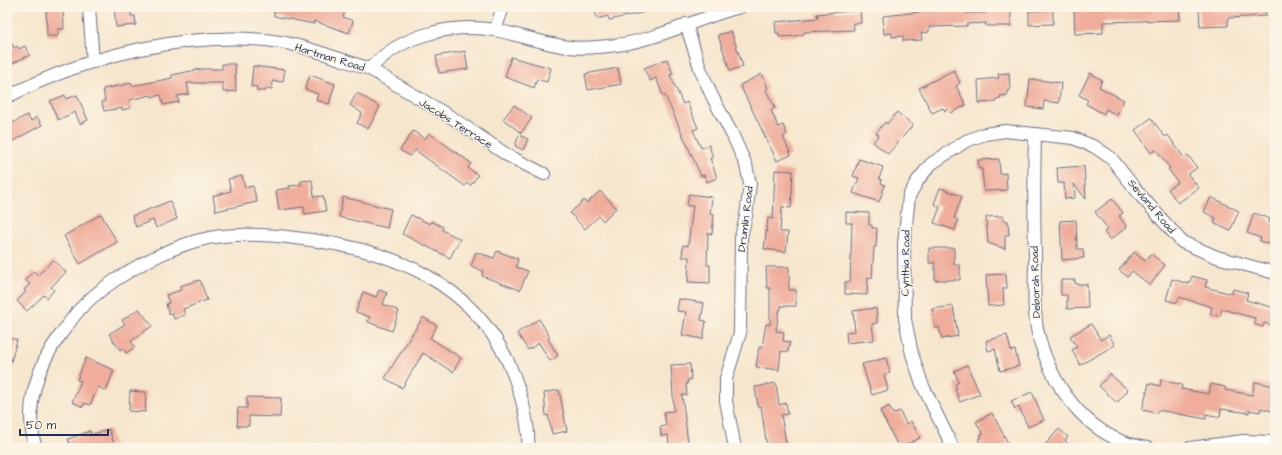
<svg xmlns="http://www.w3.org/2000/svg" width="1282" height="455" viewBox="0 0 1282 455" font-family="'Architects Daughter',sans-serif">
<rect width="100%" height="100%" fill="#fcf5e5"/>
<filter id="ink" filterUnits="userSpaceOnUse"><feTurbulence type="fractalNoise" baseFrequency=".025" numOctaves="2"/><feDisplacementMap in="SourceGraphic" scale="8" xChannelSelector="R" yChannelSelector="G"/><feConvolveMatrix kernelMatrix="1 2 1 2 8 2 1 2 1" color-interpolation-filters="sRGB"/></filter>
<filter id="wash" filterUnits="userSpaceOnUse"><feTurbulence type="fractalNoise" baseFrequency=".012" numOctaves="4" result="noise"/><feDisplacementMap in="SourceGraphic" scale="16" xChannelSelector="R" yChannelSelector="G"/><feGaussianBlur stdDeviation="0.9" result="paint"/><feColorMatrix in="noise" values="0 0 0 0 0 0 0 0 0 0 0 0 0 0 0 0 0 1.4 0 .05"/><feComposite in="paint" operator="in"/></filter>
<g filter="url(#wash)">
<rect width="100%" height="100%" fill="#f6e6cd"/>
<g id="blocks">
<g fill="#f0ad9b">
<path d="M 46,7 L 63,7 L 64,29 L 58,29 L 58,36 L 47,36 Z"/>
<path d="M 114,7 L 131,7 L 131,16 L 135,16 L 136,25 L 116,27 Z"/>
<path d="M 275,7 L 313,7 L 334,11 L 335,7 L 345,11 L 343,17 L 353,21 L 349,33 L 314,21 L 314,24 L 274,16 Z"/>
<path d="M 594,7 L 649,7 L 650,11 L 609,20 L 608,16 L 597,19 Z"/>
<path d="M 1128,7 L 1179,7 L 1180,20 L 1103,22 L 1103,33 L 1075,34 L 1074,10 Z"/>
<path d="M 1225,7 L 1265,7 L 1266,16 L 1228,18 L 1228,26 L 1200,27 L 1199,8 Z"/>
<path d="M 966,9 L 966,13 L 986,13 L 986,10 L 1011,9 L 1011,26 L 986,26 L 986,23 L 966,24 L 967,26 L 929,27 L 929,32 L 921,33 L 922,40 L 903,41 L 903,36 L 892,37 L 892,33 L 884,34 L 883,16 L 941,10 Z"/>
<path d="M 860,10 L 861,23 L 853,23 L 854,30 L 804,32 L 804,34 L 796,36 L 779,37 L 779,33 L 776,33 L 775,22 L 818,18 L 817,14 Z"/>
<path d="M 1053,10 L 1053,24 L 1029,25 L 1029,11 Z"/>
<path d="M 731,31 L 743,66 L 730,71 L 718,35 Z"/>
<path d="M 7,33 L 14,48 L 17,46 L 19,49 L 25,46 L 30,55 L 7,66 Z"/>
<path d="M 465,51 L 468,69 L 439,73 L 436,56 Z"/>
<path d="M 511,57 L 551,68 L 547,82 L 537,79 L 534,88 L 505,77 Z"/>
<path d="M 667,59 L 673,74 L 670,75 L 683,104 L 687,102 L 698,128 L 693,130 L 701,148 L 709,145 L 713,158 L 710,158 L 717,178 L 707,182 L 704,175 L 701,176 L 665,95 L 663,96 L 656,78 L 650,81 L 644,68 Z"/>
<path d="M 222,64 L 235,64 L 236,91 L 223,92 L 223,83 L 187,83 L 189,94 L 177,96 L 179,102 L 163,105 L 161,95 L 152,97 L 151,95 L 130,100 L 131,108 L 122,110 L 122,108 L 104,111 L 102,102 L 105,101 L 103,89 L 132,83 L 132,86 L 172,78 L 172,75 L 201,69 L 222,69 Z"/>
<path d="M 253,66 L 285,70 L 283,82 L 273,81 L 272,89 L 266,88 L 266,91 L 257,91 L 257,87 L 251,86 Z"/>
<path d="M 618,68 L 621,84 L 588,90 L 585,74 Z"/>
<path d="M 954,70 L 960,83 L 956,86 L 966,105 L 951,113 L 948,109 L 945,111 L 943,108 L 932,113 L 919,88 Z"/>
<path d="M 1009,73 L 1010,91 L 1007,91 L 1008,95 L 1000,96 L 1001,98 L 996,99 L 996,102 L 979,103 L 978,80 L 999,78 L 998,74 Z"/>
<path d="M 1090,73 L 1102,80 L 1099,87 L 1124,100 L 1117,115 L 1106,109 L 1104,114 L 1086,104 L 1088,100 L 1079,95 Z"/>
<path d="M 762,74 L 768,88 L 766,90 L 775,108 L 771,110 L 778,127 L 783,125 L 787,134 L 783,137 L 791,155 L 777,161 L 740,85 Z"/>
<path d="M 310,75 L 335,84 L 329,104 L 316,100 L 318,94 L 305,89 Z"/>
<path d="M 1030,79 L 1061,83 L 1059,103 L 1044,101 L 1043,109 L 1027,107 Z"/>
<path d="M 357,93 L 380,107 L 368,129 L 357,123 L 362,113 L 350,105 Z"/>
<path d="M 65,95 L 66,99 L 77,95 L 88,120 L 80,124 L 75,112 L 58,120 L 50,101 Z"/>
<path d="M 514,105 L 532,118 L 521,133 L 503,119 Z"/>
<path d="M 897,112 L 913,125 L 888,154 L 873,142 L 879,135 L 876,133 L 885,122 L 887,124 Z"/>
<path d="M 27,115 L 31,121 L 37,117 L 42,125 L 11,142 L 7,134 L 7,126 Z"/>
<path d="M 1151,118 L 1165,137 L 1168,135 L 1184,158 L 1188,155 L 1197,168 L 1188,174 L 1199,188 L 1178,203 L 1168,189 L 1178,182 L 1168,169 L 1170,168 L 1156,150 L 1151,153 L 1135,130 Z"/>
<path d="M 413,131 L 425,139 L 429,133 L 471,163 L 468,168 L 478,175 L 471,185 L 467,183 L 465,186 L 415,150 L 410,156 L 400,150 Z"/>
<path d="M 519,135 L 528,139 L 523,150 L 515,146 Z"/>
<path d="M 859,159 L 883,167 L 879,179 L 882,180 L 881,183 L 885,185 L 879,202 L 853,193 L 859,178 L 853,176 Z"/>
<path d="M 999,159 L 1000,174 L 1006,173 L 1007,190 L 984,191 L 982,169 L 979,169 L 978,160 Z"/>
<path d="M 1084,166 L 1086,199 L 1074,184 L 1075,198 L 1065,199 L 1064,183 L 1058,183 L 1057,168 Z"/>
<path d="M 775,170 L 793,171 L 791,208 L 782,207 L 780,232 L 788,232 L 786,252 L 764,249 L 768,218 L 773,219 Z"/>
<path d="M 242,176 L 245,188 L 253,186 L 257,202 L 216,211 L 213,196 L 231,191 L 228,179 Z"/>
<path d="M 312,180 L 314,197 L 323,196 L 326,211 L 305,214 L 304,207 L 279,210 L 276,190 L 290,188 L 289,186 L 301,185 L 301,181 Z"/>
<path d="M 940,188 L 962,196 L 954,218 L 958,220 L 955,230 L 934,223 L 940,207 L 934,204 Z"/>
<path d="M 600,191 L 616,208 L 603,221 L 599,216 L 585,229 L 570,213 L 584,200 L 587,203 Z"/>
<path d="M 689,194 L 712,197 L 710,214 L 714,215 L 712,234 L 708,233 L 707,265 L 710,265 L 710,283 L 688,282 L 689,257 L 682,257 L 683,245 L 688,246 L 693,206 L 687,206 Z"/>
<path d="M 343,197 L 391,209 L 387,228 L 339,217 Z"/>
<path d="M 1211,197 L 1239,211 L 1230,231 L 1214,223 L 1216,218 L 1204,212 Z"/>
<path d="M 1112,199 L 1123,213 L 1119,216 L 1127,227 L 1110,240 L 1104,232 L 1108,229 L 1095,212 Z"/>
<path d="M 170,201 L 177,219 L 156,228 L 153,220 L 136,227 L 132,216 Z"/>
<path d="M 846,212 L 869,213 L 869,225 L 872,225 L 872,228 L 877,228 L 876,247 L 874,247 L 872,278 L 868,277 L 867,295 L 845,294 L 845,282 L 850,282 L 852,223 L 846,223 Z"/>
<path d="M 1254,213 L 1270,219 L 1269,222 L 1275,224 L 1275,246 L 1260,241 L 1261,238 L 1247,233 Z"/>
<path d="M 101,214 L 117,242 L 80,264 L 64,236 Z"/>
<path d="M 411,215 L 430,224 L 431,221 L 443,227 L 442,230 L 460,239 L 450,258 L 402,234 Z"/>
<path d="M 1003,216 L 1003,221 L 1008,221 L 1009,235 L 1005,235 L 1005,249 L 988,243 L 986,217 Z"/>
<path d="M 1076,220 L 1077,249 L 1083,249 L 1084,258 L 1062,260 L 1060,221 Z"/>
<path d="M 929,248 L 954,248 L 954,265 L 960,265 L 960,280 L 935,280 L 935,263 L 929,263 Z"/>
<path d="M 497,251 L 518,259 L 516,267 L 528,271 L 520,290 L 482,276 L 483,271 L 471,266 L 476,252 L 494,258 Z"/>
<path d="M 1134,252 L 1145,261 L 1151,254 L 1165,265 L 1150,285 L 1132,271 L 1128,277 L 1119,270 Z"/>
<path d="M 53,260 L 66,272 L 51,287 L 54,290 L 47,298 L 44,295 L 27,311 L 17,301 L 26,292 L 24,290 L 30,284 L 25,280 L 34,271 L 38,275 Z"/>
<path d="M 766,267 L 789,267 L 789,290 L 796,290 L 796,306 L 781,306 L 781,310 L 779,310 L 776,331 L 784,332 L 783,341 L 790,342 L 788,352 L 781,351 L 779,370 L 756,367 L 759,347 L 762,347 L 766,324 L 770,325 L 770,288 L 767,288 Z"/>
<path d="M 1006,274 L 1007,288 L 1003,288 L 1004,305 L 988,306 L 986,275 Z"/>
<path d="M 1192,276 L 1207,280 L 1205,287 L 1232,294 L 1233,289 L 1248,293 L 1246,300 L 1275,308 L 1275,326 L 1264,323 L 1263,327 L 1254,324 L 1255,318 L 1222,309 L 1220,316 L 1210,314 L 1212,307 L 1179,297 L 1177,303 L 1166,300 L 1172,279 L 1189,284 Z"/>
<path d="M 200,280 L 207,300 L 183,309 L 185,315 L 174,319 L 172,313 L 169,314 L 166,304 L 169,303 L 166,295 L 181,290 L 180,286 Z"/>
<path d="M 1061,280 L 1075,280 L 1075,284 L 1087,284 L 1088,308 L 1067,309 L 1067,295 L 1061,295 Z"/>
<path d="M 379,290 L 387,293 L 383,304 L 399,311 L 392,331 L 368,322 L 370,317 L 356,312 L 363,292 L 376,297 Z"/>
<path d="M 679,299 L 704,303 L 701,320 L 706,321 L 703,339 L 682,335 L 686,312 L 677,311 Z"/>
<path d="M 953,306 L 958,336 L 942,339 L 939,327 L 935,328 L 932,309 Z"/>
<path d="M 876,308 L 877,323 L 872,324 L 874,340 L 847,343 L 846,332 L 855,331 L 853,311 Z"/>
<path d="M 139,309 L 152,326 L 131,341 L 135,347 L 126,353 L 123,348 L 120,350 L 109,334 L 125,324 L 122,320 Z"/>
<path d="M 423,317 L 437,326 L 430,338 L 461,358 L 453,372 L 423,353 L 402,388 L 385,378 Z"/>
<path d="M 539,319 L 550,337 L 548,339 L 558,356 L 550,361 L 539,343 L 528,350 L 517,333 Z"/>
<path d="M 1091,324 L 1101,340 L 1109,335 L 1115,345 L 1080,365 L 1072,350 L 1077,347 L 1070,336 Z"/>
<path d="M 1007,335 L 1011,351 L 1015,350 L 1019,366 L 1000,371 L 995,349 L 988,351 L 986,341 Z"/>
<path d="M 7,337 L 17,340 L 10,365 L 7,364 Z"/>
<path d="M 86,358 L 114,370 L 106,391 L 98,387 L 90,405 L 84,403 L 83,407 L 72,402 L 81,381 L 77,380 Z"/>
<path d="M 886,358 L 890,373 L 884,375 L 888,390 L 872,395 L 862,364 Z"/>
<path d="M 690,364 L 691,380 L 687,380 L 688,384 L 686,384 L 687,395 L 682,395 L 688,443 L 669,445 L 668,435 L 661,436 L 660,427 L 666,426 L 664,412 L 674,411 L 671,365 Z"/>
<path d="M 967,365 L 980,394 L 960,402 L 955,389 L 957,388 L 955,384 L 959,382 L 954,371 Z"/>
<path d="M 1110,374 L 1128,390 L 1117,403 L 1099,386 Z"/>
<path d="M 1161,380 L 1182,385 L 1181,389 L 1209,394 L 1211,384 L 1225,387 L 1225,390 L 1252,395 L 1255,382 L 1275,386 L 1275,412 L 1261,408 L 1260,412 L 1249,410 L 1249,413 L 1221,409 L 1220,417 L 1206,414 L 1206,419 L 1158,410 L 1157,413 L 1142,410 L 1149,383 L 1160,386 Z"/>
<path d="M 776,383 L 779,405 L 786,403 L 788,414 L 781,415 L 787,448 L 767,448 L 761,406 L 758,407 L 755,387 Z"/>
<path d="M 559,390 L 567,431 L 552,434 L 548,415 L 546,416 L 544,393 Z"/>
<path d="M 130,391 L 146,392 L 145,412 L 129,411 Z"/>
<path d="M 1032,392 L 1044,420 L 1028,427 L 1019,407 L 1015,409 L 1011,401 Z"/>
<path d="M 247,397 L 281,398 L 280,417 L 249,416 L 249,426 L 237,426 L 238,408 L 247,408 Z"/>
<path d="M 889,406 L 893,414 L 900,411 L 906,424 L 911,421 L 920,438 L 899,448 L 880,411 Z"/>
<path d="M 992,413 L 1008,443 L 998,448 L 983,448 L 978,439 L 982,437 L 980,435 L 983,434 L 976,422 Z"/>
<path d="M 109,429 L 114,444 L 101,448 L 71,448 L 68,439 L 90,431 L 91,435 Z"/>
<path d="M 1059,429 L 1068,437 L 1065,441 L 1073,448 L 1042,448 Z"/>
</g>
</g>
</g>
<g filter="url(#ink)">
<use href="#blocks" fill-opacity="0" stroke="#686f85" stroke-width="1"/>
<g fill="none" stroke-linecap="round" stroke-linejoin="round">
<defs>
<g id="minor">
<path d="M 89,7 L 93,62"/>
<path d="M 686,24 L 701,71 L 712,96 L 733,136 L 746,165 L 750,184 L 746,216 L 741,237 L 740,333 L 726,379 L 726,401 L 735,448"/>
<path d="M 495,30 L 503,7"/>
<path d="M 370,69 L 454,119 L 507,155 L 544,174"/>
<path d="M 7,97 C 86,56 196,27 286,43 C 314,49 342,60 370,69 C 400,35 451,23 495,30 C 520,35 544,44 569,47 C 582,49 597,47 609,46 C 654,42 697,18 740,7"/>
<path d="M 1035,134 C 1034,176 1034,217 1035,259 C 1035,286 1032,315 1040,341 C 1055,392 1092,441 1148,448"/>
<path d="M 36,448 C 23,408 37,366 61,334 C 67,326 73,317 79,310 C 106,281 158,252 196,241 C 228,232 263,234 295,238 C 388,248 478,281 514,376 C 522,398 530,424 528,448"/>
<path d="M 953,448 L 922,384 L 912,354 L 905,319 L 904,244 L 909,196 L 918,180 L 931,164 L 966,141 L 985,134 L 1005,131 L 1073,138 L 1095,147 L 1111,158 L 1141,196 L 1182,242 L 1217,257 L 1275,273"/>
<path d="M 1190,448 L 1243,441 L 1275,442"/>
</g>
</defs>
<use href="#minor" stroke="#686f85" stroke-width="14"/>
<use href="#minor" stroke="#fff" stroke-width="12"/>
</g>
</g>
<g text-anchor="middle" stroke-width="3" stroke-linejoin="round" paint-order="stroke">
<g font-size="11" fill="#1b2f5e" stroke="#fcf5e5">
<text transform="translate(330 57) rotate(17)" y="4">Hartman Road</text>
<text transform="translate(456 123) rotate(32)" y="4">Jacobs Terrace</text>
<text transform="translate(1152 206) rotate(50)" y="4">Sevland Road</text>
<text transform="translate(745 219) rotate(-83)" y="4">Drumlin Road</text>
<text transform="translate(905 263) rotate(-89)" y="4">Cynthia Road</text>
<text transform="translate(1035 282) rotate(-92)" y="4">Deborah Road</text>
</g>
</g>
<rect width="1282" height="455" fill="none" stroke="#fcf5e5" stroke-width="24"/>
<path d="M20 429v6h88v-6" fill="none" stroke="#1b2f5e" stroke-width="2"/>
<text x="26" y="429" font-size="12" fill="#1b2f5e" stroke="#fcf5e5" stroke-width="3" paint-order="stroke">50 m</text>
</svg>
